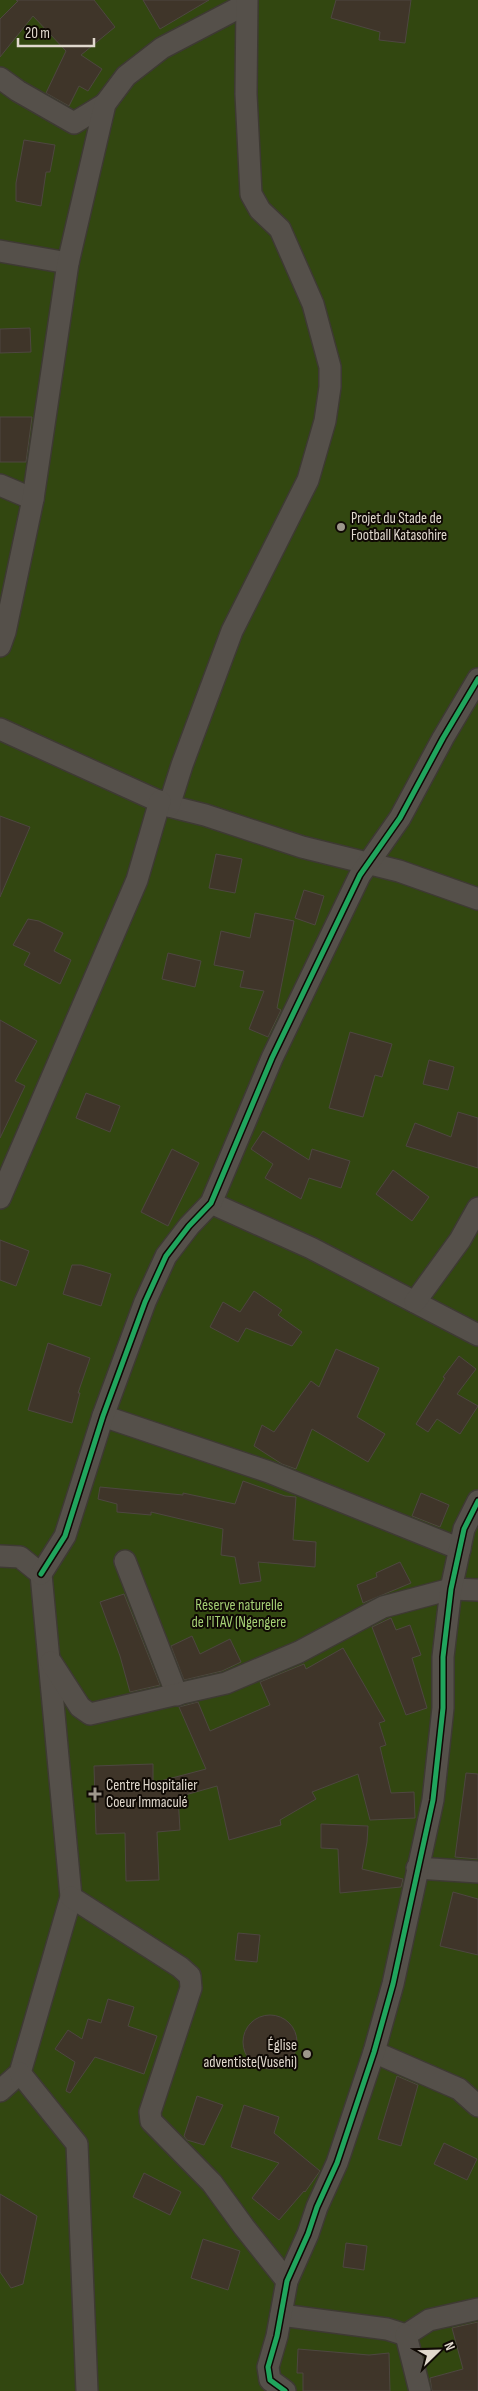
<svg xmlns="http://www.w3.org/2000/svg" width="478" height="2391" viewBox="0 0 478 2391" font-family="'Sofia Sans Condensed',sans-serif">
<rect width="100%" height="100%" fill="#231d13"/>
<rect fill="#324710" x="0" y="0" width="478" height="2391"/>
<g fill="#3f3529" stroke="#4e4740">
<path d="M 16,0 L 94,0 L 115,27 L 81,55 L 102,69 L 88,91 L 79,86 L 69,106 L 46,93 L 66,51 L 33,16 L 0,57 L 0,19 L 18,1 Z"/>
<path d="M 143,0 L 209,0 L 160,29 Z"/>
<path d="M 336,0 L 411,0 L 405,43 L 379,40 L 380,32 L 331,18 Z"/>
<path d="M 24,140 L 55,145 L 50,172 L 46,172 L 41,206 L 16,201 L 16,183 Z"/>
<path d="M 30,328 L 31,352 L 0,353 L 0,329 Z"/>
<path d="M 0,417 L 32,417 L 26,462 L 0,462 Z"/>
<path d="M 0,816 L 30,827 L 0,897 Z"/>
<path d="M 216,854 L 242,859 L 235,893 L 209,888 Z"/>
<path d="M 304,890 L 324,896 L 315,925 L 295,918 Z"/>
<path d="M 255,913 L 294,921 L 277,1008 L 281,1010 L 268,1037 L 249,1029 L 264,991 L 240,987 L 244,971 L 214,965 L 221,931 L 250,938 Z"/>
<path d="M 28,919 L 39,921 L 63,933 L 54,951 L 71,960 L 60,984 L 24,965 L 30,953 L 13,945 Z"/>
<path d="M 168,953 L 201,961 L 195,987 L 162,979 Z"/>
<path d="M 0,1020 L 37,1041 L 15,1081 L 25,1086 L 0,1138 Z"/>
<path d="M 350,1032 L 392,1044 L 382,1077 L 375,1075 L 363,1117 L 329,1108 Z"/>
<path d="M 429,1060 L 454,1067 L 448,1090 L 423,1084 Z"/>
<path d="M 86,1093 L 120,1106 L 110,1132 L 76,1118 Z"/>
<path d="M 458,1112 L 478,1118 L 478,1168 L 406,1146 L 415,1123 L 451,1137 Z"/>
<path d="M 263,1131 L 309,1160 L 312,1149 L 350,1161 L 341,1188 L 309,1178 L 301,1199 L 265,1178 L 273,1164 L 251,1149 Z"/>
<path d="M 172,1149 L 199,1163 L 168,1226 L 141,1212 Z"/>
<path d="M 393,1170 L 429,1197 L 412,1221 L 376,1194 Z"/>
<path d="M 0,1240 L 29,1251 L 16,1286 L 0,1280 Z"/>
<path d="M 72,1265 L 81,1265 L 111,1274 L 101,1306 L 63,1294 Z"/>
<path d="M 254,1291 L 282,1310 L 278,1315 L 302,1332 L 292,1346 L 246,1328 L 238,1342 L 210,1327 L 223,1302 L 240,1312 Z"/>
<path d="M 48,1343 L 90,1358 L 78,1393 L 80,1393 L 72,1423 L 28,1410 Z"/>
<path d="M 336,1349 L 379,1368 L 357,1417 L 385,1434 L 368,1462 L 312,1429 L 296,1469 L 282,1464 L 254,1446 L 262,1425 L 274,1432 L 311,1381 L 319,1387 Z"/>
<path d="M 459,1356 L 476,1369 L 457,1394 L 478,1406 L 460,1434 L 437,1419 L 428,1432 L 416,1424 L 445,1378 L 443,1377 Z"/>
<path d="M 243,1481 L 285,1496 L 296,1497 L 293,1540 L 316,1542 L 315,1567 L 258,1562 L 261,1581 L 240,1584 L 235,1557 L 221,1555 L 223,1529 L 151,1512 L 151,1515 L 117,1512 L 117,1504 L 98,1499 L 100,1487 L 183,1495 L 183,1493 L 235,1504 Z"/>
<path d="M 421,1493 L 449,1505 L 440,1527 L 412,1516 Z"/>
<path d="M 400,1562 L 411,1583 L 363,1603 L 357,1585 L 377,1577 L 376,1573 Z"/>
<path d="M 124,1594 L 160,1685 L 130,1692 L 120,1656 L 100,1602 Z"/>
<path d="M 391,1618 L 396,1630 L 410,1625 L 421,1655 L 412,1658 L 427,1708 L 406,1715 L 372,1627 Z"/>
<path d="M 192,1636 L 200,1654 L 230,1639 L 241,1662 L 222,1671 L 184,1680 L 171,1646 Z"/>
<path d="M 343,1648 L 385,1721 L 379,1723 L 386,1745 L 380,1747 L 391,1793 L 414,1792 L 415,1818 L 370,1820 L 358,1774 L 312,1792 L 316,1799 L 280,1820 L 281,1825 L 229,1840 L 217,1786 L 178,1797 L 180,1830 L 157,1832 L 159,1880 L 126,1881 L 125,1833 L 96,1834 L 94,1766 L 153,1764 L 153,1783 L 206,1769 L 179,1707 L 198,1702 L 210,1731 L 270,1705 L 260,1682 L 304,1664 L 306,1669 Z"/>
<path d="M 466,1773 L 478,1774 L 478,1859 L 455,1857 Z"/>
<path d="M 321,1824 L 368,1826 L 367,1842 L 362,1869 L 403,1879 L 401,1887 L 340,1893 L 338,1849 L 321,1848 Z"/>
<path d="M 453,1892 L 478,1899 L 478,1955 L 440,1946 Z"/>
<path d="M 238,1933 L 260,1935 L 257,1962 L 235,1960 Z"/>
<path d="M 108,1999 L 134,2007 L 128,2026 L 157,2036 L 144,2074 L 95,2057 L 70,2093 L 66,2091 L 75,2062 L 55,2049 L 68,2030 L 82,2039 L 88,2019 L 101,2023 Z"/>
<circle cx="270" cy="2042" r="27"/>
<path d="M 397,2076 L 418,2085 L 401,2146 L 378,2139 Z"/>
<path d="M 197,2096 L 223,2105 L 204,2145 L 187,2140 L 184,2136 Z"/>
<path d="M 244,2105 L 279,2117 L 274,2133 L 320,2171 L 305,2192 L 304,2191 L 279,2220 L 252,2198 L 279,2163 L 231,2147 Z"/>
<path d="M 444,2143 L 477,2159 L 467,2180 L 434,2164 Z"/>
<path d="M 144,2173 L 181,2192 L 170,2215 L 133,2197 Z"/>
<path d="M 0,2194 L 37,2216 L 23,2284 L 11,2288 L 0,2272 Z"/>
<path d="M 203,2239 L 240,2251 L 228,2290 L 191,2278 Z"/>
<path d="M 346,2243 L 367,2246 L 364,2270 L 343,2267 Z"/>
<path d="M 478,2322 L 478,2391 L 432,2391 L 430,2378 L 463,2369 L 452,2328 Z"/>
<path d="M 298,2349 L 369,2355 L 389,2353 L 390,2391 L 303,2391 L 303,2373 L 297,2373 Z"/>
</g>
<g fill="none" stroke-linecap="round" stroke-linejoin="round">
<defs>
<g id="minor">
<path d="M 0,78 L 18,91 L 74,123 L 105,104"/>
<path d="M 0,251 L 68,263"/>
<path d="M 0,485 L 33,499"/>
<path d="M 0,646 L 5,632 L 33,499 L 68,263 L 105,104 L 126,76 L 162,48 L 246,4"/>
<path d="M 0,729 L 169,806 L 205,815 L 302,847 L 399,871 L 478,899"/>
<path d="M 169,806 L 182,765 L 232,631 L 308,480 L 325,421 L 330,387 L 330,367 L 313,304 L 280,229 L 260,210 L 251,194 L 246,94 L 247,0"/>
<path d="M 0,1198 L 137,880 L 160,801"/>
<path d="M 211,1203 L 311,1248 L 478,1335"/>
<path d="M 415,1302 L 460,1240 L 478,1208"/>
<path d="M 103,1416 L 269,1472 L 460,1549"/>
<path d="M 0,1556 L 20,1557 L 41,1574 L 71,1897 L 20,2073 L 0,2091"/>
<path d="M 125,1561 L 177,1695"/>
<path d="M 41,1574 L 65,1536 L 103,1416 L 145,1302 L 166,1256 L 189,1226 L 211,1203 L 272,1058 L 360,875 L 400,818 L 443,738 L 478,679"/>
<path d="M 51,1662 L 80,1707 L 90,1714 L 226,1683 L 299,1652 L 383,1607 L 451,1589 L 478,1590"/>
<path d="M 417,1868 L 478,1872"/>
<path d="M 71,1897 L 180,1967 L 190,1976 L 191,1988 L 150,2112 L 151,2121 L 212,2183 L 244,2227 L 287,2281"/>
<path d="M 374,2052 L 459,2089 L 478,2106"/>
<path d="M 20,2073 L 77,2144 L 87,2391"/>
<path d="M 281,2315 L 387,2329 L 406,2335"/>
<path d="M 406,2335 L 429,2320 L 478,2309"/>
<path d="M 406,2335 L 420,2391"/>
<path d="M 285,2391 L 270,2380 L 268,2367 L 277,2336 L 287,2281 L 308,2234 L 317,2207 L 337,2163 L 374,2052 L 393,1984 L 433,1800 L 443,1708 L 443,1657 L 451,1589 L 464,1529 L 478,1501"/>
</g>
</defs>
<use href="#minor" stroke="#3e3a33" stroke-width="24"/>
<use href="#minor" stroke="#55504a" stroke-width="21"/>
<defs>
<g id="cycleway">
<path d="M 41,1574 L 65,1536 L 103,1416 L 145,1302 L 166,1256 L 189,1226 L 211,1203 L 272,1058 L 360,875 L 400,818 L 443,738 L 478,679"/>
<path d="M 285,2391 L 270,2380 L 268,2367 L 277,2336 L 287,2281 L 308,2234 L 317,2207 L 337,2163 L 374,2052 L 393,1984 L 433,1800 L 443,1708 L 443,1657 L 451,1589 L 464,1529 L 478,1501"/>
</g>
</defs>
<use href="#cycleway" stroke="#0f0904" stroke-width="8"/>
<use href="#cycleway" stroke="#20a55d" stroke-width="5"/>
</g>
<g fill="#9e978c" stroke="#0f0904" stroke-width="2">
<circle cx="341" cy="527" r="5"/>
<path d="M92.5 1786.5h5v5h5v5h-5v5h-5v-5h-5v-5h5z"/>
<circle cx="307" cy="2054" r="5"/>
</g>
<g text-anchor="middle" stroke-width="4" stroke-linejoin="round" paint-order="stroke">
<g font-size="15" fill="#e0d8cd" stroke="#0f0904" text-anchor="start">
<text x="351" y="523">Projet du Stade de<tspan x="351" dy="17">Football Katasohire</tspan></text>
<text x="106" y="1790">Centre Hospitalier<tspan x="106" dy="17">Coeur Immaculé</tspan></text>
<text x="297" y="2050" text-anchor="end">Église<tspan x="297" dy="17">adventiste(Vusehi)</tspan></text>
</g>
<g font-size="15" fill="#a5d075" stroke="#0f0904">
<text x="239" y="1610">Réserve naturelle<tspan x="239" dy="17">de l'ITAV (Ngengere</tspan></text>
</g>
</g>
<g transform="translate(438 2351) rotate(67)" stroke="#0f0904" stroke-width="4" paint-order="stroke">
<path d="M0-4L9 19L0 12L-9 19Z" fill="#e0d8cd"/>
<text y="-8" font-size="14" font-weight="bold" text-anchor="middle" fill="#e0d8cd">N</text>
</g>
<path d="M18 38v8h76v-8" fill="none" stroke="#e0d8cd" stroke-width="2.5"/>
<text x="25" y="38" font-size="15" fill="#e0d8cd" stroke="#0f0904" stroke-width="4" paint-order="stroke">20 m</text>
</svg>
